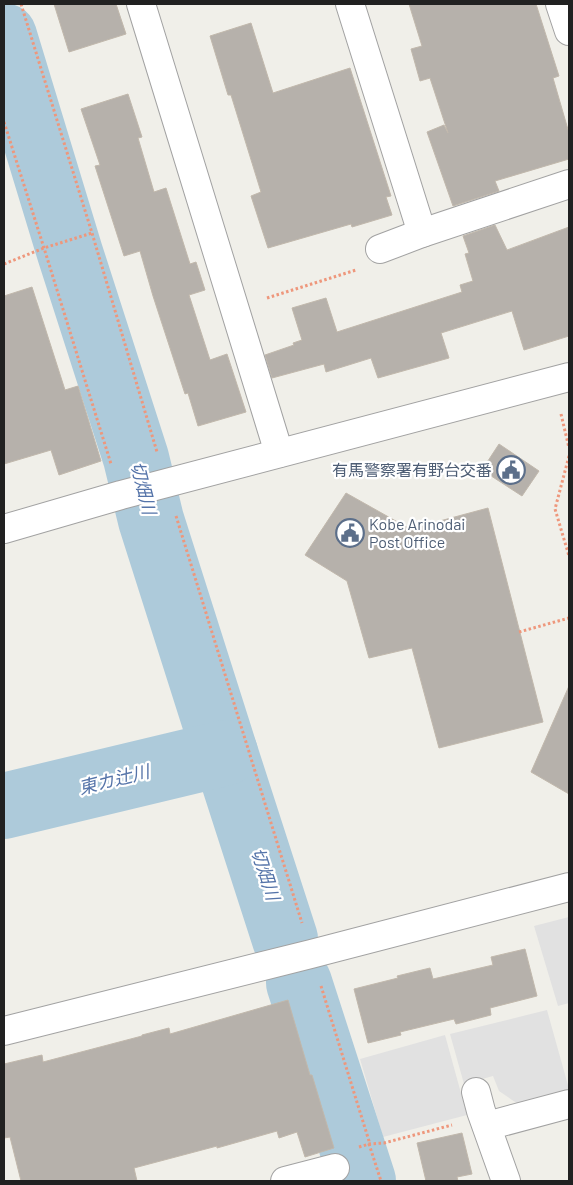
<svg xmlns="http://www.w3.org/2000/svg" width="573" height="1185" viewBox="0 0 573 1185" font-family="Barlow,'Noto Sans JP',sans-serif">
<rect width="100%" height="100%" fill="#f0efe9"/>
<g fill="#e1e1e1">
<path d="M 569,917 L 569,1003 L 558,1006 L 534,926 Z"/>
<path d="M 547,1010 L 569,1089 L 518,1104 L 499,1091 L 493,1076 L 464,1084 L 450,1034 Z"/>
<path d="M 445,1035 L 467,1115 L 383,1137 L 360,1059 Z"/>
</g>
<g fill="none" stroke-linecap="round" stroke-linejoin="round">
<g stroke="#adcada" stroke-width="66">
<path d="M 4,36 L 70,253 L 136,458 L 151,520 L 225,753 L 285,939"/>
<path d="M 4,806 L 225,753"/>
<path d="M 299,983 L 363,1181"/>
</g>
</g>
<g fill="#b6b1ab" stroke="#c1b8ac">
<path d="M 54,4 L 116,4 L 126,34 L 69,52 Z"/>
<path d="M 409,4 L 536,4 L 559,76 L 553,78 L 569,133 L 569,159 L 495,181 L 499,191 L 453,206 L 427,132 L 444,125 L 448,133 L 430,78 L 420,81 L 411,49 L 422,46 Z"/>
<path d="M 251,23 L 273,93 L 350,68 L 391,196 L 386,197 L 392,215 L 352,227 L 351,224 L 268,248 L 251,196 L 261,192 L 231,95 L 228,95 L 210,36 Z"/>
<path d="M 128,94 L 142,137 L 138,138 L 154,192 L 166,188 L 190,264 L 196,262 L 205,290 L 189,295 L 210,360 L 227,354 L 246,412 L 198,426 L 188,393 L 185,394 L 153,296 L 140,251 L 124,256 L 95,166 L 100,165 L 81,109 Z"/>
<path d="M 495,225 L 507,250 L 569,227 L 569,336 L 524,350 L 512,311 L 441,333 L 449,358 L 378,378 L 371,358 L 326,372 L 324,364 L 272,378 L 265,355 L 294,345 L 293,343 L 302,340 L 292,308 L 326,298 L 337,332 L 462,292 L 460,285 L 473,281 L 465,254 L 469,253 L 463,236 Z"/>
<path d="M 32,287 L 65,390 L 78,386 L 101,461 L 59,475 L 51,450 L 4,464 L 4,296 Z"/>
<path d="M 499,444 L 539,471 L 522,496 L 482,470 Z"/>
<path d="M 346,493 L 410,529 L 488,508 L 543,722 L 439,748 L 412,648 L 369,658 L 347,581 L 305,555 Z"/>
<path d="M 569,686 L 569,794 L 531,772 Z"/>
<path d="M 525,949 L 537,996 L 490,1008 L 491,1015 L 456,1024 L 454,1019 L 400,1032 L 401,1035 L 368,1043 L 354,989 L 398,978 L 397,976 L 430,968 L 433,979 L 493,965 L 491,957 Z"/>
<path d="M 288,1000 L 310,1075 L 312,1075 L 334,1148 L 305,1157 L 297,1132 L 279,1138 L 277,1131 L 217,1148 L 217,1146 L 134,1168 L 137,1181 L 21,1181 L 10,1137 L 4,1138 L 4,1064 L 42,1055 L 43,1062 L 142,1036 L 142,1035 L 169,1028 L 170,1034 Z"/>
<path d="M 462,1133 L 472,1174 L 457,1177 L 458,1181 L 426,1181 L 417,1143 Z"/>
</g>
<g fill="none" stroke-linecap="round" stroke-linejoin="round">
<defs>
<g id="minor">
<path d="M 141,4 L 279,453"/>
<path d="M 350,4 L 422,233"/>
<path d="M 560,4 L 569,31"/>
<path d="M 380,249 L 422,233 L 569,184"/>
<path d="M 4,529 L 121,495 L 569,377"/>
<path d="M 4,1031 L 311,954 L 569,887"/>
<path d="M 476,1092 L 481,1111 L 506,1181"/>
<path d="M 487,1126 L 569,1104"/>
<path d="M 285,1181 L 335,1168"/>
</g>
</defs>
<use href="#minor" stroke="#a2a2a2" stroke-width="30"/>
<g stroke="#ee977c" stroke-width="3" stroke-dasharray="2.5 2.5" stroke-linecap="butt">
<path d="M 21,4 L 92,233 L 157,452"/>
<path d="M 4,122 L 44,248 L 111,464"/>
<path d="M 4,264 L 44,248 L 92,233"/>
<path d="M 267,298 L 356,270"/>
<path d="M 561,414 L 569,448"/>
<path d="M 569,456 L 555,509 L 569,556"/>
<path d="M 176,516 L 302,923"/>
<path d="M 519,632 L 569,618"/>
<path d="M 321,986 L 369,1141 L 369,1144 L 381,1181"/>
<path d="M 359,1147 L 369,1144 L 384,1143 L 452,1125"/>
</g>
<use href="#minor" stroke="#fff" stroke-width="28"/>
</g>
<defs>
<symbol id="civic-ring" viewBox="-11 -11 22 22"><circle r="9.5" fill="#fff" stroke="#5c6f8a" stroke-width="1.5"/><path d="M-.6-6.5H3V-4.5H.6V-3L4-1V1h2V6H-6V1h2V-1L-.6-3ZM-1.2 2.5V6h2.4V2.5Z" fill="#5c6f8a"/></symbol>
</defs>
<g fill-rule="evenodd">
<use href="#civic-ring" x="495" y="454" width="32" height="32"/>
<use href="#civic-ring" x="334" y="517" width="32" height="32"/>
</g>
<g text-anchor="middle" stroke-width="4.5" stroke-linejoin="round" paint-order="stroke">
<g font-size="16" fill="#4e5e75" stroke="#fff" text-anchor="end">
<text x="492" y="476">有馬警察署有野台交番</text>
<text x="369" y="530" text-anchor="start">Kobe Arinodai<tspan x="369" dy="18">Post Office</tspan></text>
</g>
<g font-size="18" font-style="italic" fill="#5574a9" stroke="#fff">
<text transform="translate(143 488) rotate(76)" y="6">切畑川</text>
<text transform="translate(114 780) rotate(-14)" y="6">東カ辻川</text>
<text transform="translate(265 874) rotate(72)" y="6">切畑川</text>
</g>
</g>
<rect width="573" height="1185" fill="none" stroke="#212121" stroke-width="10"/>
</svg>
